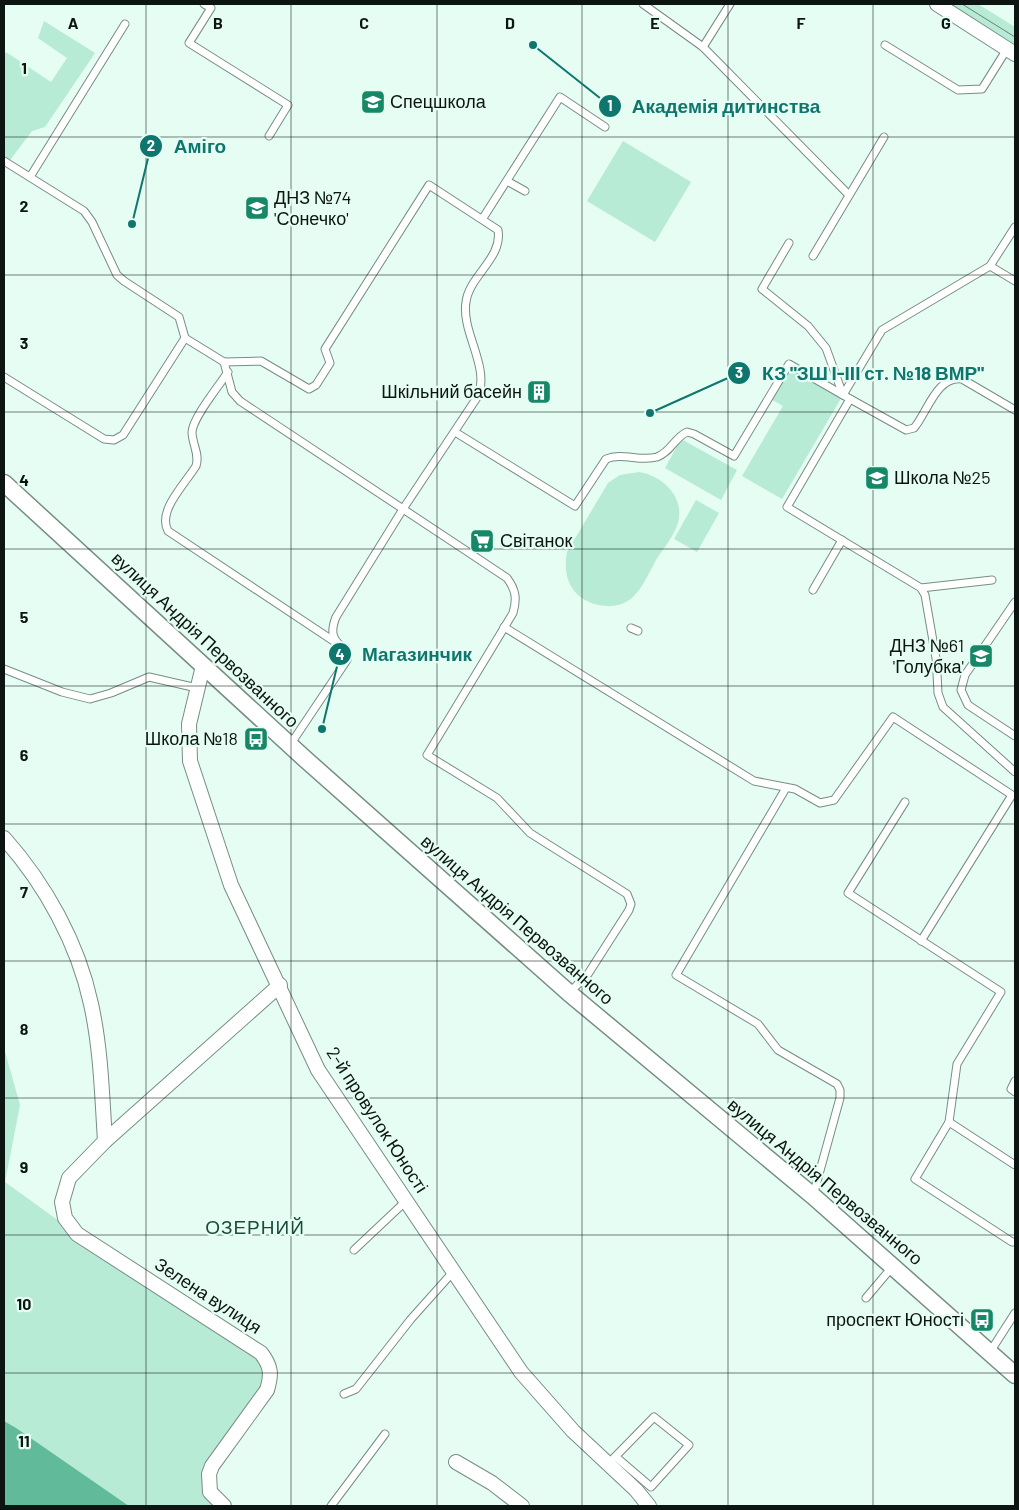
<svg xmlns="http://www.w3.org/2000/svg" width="1019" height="1510" viewBox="0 0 1019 1510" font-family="Barlow,sans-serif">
<rect width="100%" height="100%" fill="#e5fdf3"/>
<g fill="#b7ebd6">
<path d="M 949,4 L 978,4 L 1015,27 L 1015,45 Z"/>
<path d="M 44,21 L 95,53 L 45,127 L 32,131 L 10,160 L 4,156 L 4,56 L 6,52 L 51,82 L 67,58 L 38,38 Z"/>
<path d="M 623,141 L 691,182 L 655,242 L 587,201 Z"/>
<path d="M 789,364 L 843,395 L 782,499 L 742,476 L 783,406 L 769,398 Z"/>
<path d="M 681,439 L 737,470 L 721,500 L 665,468 Z"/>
<path d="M 639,472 C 663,476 685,497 678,523 C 674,536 663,549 656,560 C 650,571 643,587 634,596 C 619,611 593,608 578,595 C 566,584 564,568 567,552 L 608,483 L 620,475 Z"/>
<path d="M 696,500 L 719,513 L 697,552 L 674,539 Z"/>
<path d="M 4,1048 L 20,1105 L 5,1182 L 77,1234 L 261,1353 L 271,1378 L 209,1474 L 224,1506 L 129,1506 L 4,1421 Z"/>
</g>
<path fill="#61bb9b" d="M 4,1421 L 16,1428 L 129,1506 L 4,1506 Z"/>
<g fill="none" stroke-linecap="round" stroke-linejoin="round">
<defs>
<g id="service">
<path d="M 204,4 L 211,8 L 189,43 L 288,105 L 269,136"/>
<path d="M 643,4 L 703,47 L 849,195"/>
<path d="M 885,45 L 958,90 L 982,89 L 1007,49"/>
<path d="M 703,47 L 730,4"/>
<path d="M 4,161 L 84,211 L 92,222 L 117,275 L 124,281 L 179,317 L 185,338 L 224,362 L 232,392 L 240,401 L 471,554 L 507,578 C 516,590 517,599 513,613 L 427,755 L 497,798 L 530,833 L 627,894 L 631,904 L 629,910 L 588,974 L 570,992"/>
<path d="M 30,177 L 125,24"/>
<path d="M 507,181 L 525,191"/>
<path d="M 483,218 L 560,97 L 605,127"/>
<path d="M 789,243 L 762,289 L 808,326 L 826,348 L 843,395 L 906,430 L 914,428 C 927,413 937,375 962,379 L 1015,410"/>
<path d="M 813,256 L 884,137"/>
<path d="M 990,266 L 1015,281"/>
<path d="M 224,362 L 261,361 L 309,389 L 316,385 L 330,363 L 325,349 L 429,185 L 498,230 C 503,258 469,276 466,302 C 461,332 490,366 478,396 L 403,509 L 336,617 C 330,632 332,640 345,649 L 347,660 L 290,745"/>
<path d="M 228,372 C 219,386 193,417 192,432 C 192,444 200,454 196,466 C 185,484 157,511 168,531 L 335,642"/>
<path d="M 4,377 L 104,439 L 114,440 L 123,435 L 185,338"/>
<path d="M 850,399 L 787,507 L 921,588 L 925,595 L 937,664"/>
<path d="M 455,432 L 575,506 L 606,459 C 622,452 640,462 657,457 C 671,452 674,438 687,432 L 694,434 L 734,456 L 789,364 L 843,395 L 882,330 L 990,266 L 1015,227"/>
<path d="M 921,588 L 992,580"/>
<path d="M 813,590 L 842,540"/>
<path d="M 1015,602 L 965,675 L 961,690 L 968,705 L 1015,736"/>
<path d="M 504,627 L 754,781 L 795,789 L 820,803 L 834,800 L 893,717 L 1012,795 L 921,941"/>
<path d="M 631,628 L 638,631"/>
<path d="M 4,669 L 62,692 L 90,699 L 111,693 L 149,677 L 197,688"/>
<path d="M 937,673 L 938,693 L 943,707 L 1015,772"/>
<path d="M 786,788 L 676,975 L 758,1024 L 778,1050 L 837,1084 L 840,1090 L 840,1098 L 813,1196"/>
<path d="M 905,802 L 848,893 L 1001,992 L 957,1064 L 949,1122 L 915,1179 L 1012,1242 L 1015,1242"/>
<path d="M 1015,1081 L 1011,1089 L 1015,1092"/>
<path d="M 949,1122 L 1015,1165"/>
<path d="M 354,1250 L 406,1201"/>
<path d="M 866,1298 L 893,1266"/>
<path d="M 990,1352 L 1015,1313"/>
<path d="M 344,1394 L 356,1389 L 411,1319 L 453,1272"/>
<path d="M 608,1464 L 654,1417 L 689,1445 L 651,1487 L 616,1457"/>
<path d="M 331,1506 L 385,1434"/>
</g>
<g id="minor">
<path d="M 937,4 L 1015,54"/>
<path d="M 203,666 L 189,724 L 190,761 L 231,885 L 318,1070 L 521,1372 L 573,1431 L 636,1490 L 649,1506"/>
<path d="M 4,838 C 45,884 78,943 91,1004 C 101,1049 102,1095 105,1141"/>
<path d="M 456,1462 L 492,1483 L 522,1506"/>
<path d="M 224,1506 L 210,1492 L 209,1474 L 212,1466 L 267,1390 C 272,1374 271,1366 261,1353 L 77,1234 L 65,1218 L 62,1202 L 69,1178 L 105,1141 L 280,985"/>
</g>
<path id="tertiary" d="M 4,483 L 304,758 L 569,993 L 813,1196 L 1015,1375"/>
</defs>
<use href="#service" stroke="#778d84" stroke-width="9"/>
<use href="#minor" stroke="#778d84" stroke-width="16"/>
<use href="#tertiary" stroke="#778d84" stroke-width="19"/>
<use href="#service" stroke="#fff" stroke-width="7"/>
<use href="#minor" stroke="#fff" stroke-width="14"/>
<use href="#tertiary" stroke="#fff" stroke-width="16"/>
<path stroke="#707f79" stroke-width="1" d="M 962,4 L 1015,37"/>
</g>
<path fill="none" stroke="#0d1512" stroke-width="1" stroke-opacity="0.55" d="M 146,4 L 146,1506M 291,4 L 291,1506M 437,4 L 437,1506M 582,4 L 582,1506M 728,4 L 728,1506M 873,4 L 873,1506M 4,137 L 1015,137M 4,275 L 1015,275M 4,412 L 1015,412M 4,549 L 1015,549M 4,686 L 1015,686M 4,824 L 1015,824M 4,961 L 1015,961M 4,1098 L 1015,1098M 4,1235 L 1015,1235M 4,1373 L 1015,1373"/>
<defs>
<symbol id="school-square" viewBox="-11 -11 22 22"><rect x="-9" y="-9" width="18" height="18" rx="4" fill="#168868" stroke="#e5fdf3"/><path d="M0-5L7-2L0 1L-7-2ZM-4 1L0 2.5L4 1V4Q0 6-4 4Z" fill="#fff"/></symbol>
<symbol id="building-square" viewBox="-11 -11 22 22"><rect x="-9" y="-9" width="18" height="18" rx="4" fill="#168868" stroke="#e5fdf3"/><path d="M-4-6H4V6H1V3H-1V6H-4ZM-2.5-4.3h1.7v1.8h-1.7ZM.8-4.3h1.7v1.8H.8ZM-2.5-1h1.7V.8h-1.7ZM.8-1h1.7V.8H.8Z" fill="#fff"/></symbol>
<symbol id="supermarket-square" viewBox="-11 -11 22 22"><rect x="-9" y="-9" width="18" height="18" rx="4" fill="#168868" stroke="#e5fdf3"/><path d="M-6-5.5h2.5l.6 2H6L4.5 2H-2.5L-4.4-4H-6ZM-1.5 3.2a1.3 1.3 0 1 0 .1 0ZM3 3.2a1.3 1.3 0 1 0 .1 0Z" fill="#fff"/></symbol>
<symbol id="bus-square" viewBox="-11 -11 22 22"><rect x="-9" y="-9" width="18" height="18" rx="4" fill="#168868" stroke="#e5fdf3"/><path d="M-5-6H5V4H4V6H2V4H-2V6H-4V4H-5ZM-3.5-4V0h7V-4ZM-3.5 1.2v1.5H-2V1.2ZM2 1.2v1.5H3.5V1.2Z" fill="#fff"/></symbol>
</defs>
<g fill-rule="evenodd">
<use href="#school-square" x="359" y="88" width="28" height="28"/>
<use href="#school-square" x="243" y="194" width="28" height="28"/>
<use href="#building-square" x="525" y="378" width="28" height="28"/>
<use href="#school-square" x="863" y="464" width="28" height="28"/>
<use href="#supermarket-square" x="468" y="527" width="28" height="28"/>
<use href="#school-square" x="967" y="642" width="28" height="28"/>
<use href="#bus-square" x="242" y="725" width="28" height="28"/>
<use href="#bus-square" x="968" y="1306" width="28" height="28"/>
</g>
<g text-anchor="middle" stroke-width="4.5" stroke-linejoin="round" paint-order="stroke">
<g font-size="18" fill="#0d1512" stroke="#e5fdf3" text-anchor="start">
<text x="390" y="108">Спецшкола</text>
<text x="274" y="204">ДНЗ №74<tspan x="274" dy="21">'Сонечко'</tspan></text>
<text x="522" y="398" text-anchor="end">Шкільний басейн</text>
<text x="894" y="484">Школа №25</text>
<text x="500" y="547">Світанок</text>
<text x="964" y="652" text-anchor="end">ДНЗ №61<tspan x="964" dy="21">'Голубка'</tspan></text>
<text x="238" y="745" text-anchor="end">Школа №18</text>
<text x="964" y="1326" text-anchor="end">проспект Юності</text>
</g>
<g font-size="18" fill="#0d1512" stroke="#e5fdf3">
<text transform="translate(205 640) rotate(43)" y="6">вулиця Андрія Первозванного</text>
<text transform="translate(517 920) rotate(41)" y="6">вулиця Андрія Первозванного</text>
<text transform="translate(377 1120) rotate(57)" y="6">2-й провулок Юності</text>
<text transform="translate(825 1182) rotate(40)" y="6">вулиця Андрія Первозванного</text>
<text transform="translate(208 1296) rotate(33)" y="6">Зелена вулиця</text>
</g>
<g font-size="19" letter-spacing="1" fill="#1c4c3c" stroke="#e5fdf3">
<text x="255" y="1234">ОЗЕРНИЙ</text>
</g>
</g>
<g font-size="16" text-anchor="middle" font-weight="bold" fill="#0d1512" stroke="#e5fdf3" stroke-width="4.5" stroke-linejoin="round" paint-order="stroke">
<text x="73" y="29">A</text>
<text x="218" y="29">B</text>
<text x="364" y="29">C</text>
<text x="510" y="29">D</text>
<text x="655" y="29">E</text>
<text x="801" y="29">F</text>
<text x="946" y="29">G</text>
<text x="24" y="74">1</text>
<text x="24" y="212">2</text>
<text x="24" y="349">3</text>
<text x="24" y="486">4</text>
<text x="24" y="623">5</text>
<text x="24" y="761">6</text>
<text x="24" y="898">7</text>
<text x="24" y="1035">8</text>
<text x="24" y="1173">9</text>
<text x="24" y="1310">10</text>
<text x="24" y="1447">11</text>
</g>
<path fill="none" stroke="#0f766e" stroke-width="2" d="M533 45L610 106M132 224L151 146M650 413L739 373M322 729L340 654"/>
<g fill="#0f766e" stroke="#e5fdf3" stroke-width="2">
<circle cx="533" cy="45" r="5"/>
<circle cx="132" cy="224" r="5"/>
<circle cx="650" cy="413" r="5"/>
<circle cx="322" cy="729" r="5"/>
<circle cx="610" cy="106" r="12"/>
<circle cx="151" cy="146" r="12"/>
<circle cx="739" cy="373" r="12"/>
<circle cx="340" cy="654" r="12"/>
</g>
<g font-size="15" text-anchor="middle" font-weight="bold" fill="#fff">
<text x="610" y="111">1</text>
<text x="151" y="151">2</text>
<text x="739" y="378">3</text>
<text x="340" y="660">4</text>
</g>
<g font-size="19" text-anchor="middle" font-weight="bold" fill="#0f766e" stroke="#e5fdf3" stroke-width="4.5" stroke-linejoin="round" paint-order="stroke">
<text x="726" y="113">Академія дитинства</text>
<text x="200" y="153">Аміго</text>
<text x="873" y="380">КЗ "ЗШ І-ІІІ ст. №18 ВМР"</text>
<text x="417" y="661">Магазинчик</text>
</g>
<rect width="1019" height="1510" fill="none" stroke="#0d1512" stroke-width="10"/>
</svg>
